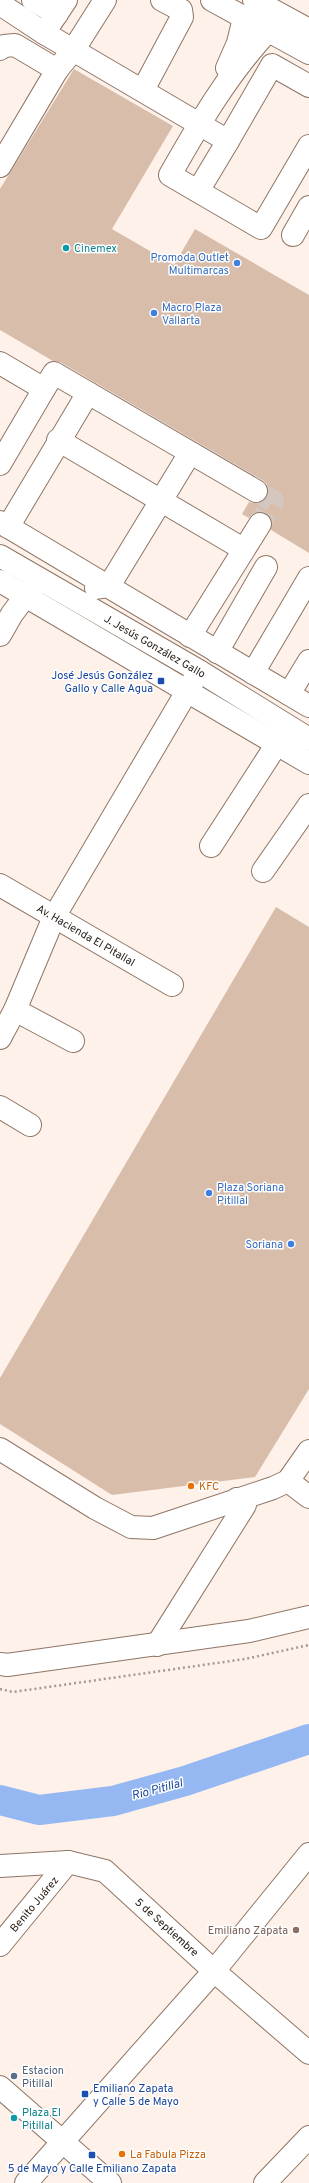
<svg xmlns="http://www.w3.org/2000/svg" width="309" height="2183" viewBox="0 0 309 2183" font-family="Overpass,sans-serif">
<rect width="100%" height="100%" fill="#fdf1ea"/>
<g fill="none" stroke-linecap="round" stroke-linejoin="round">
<path stroke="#95b8f3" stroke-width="30" d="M 0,1800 L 39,1810 L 113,1801 L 185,1781 L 309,1739"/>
</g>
<g fill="#d8bdab">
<path d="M 74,69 L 173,126 L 112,229 L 174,265 L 195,229 L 309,295 L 309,553 L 271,530 L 271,518 L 266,513 L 254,513 L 249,518 L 242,514 L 249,502 L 256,503 L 267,498 L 268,491 L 267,484 L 262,480 L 60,362 L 53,361 L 0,330 L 0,189 Z"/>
<path d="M 276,907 L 309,927 L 309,1389 L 255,1477 L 112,1495 L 0,1424 L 0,1378 Z"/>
</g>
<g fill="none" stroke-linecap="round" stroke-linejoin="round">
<path stroke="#d3c7c0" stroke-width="22" stroke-dasharray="22 11" stroke-linecap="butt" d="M 256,491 L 273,501 L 260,524"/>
<defs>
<g id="minor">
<path d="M 33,0 L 57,14"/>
<path d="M 212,0 L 309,53"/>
<path d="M 254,0 L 309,30"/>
<path d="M 0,4 L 44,33 L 228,141 L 272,65 L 309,86"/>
<path d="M 269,30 C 228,73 199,124 170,175 L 261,228 L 309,146"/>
<path d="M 44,33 L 66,0"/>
<path d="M 0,49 L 4,46 L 15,45 L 57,70"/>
<path d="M 227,68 L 238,43 L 244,18"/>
<path d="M 143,90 L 182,17 L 181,10 L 162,0"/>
<path d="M 0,166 L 57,70 L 74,49 L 105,0"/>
<path d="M 198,191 L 228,141"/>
<path d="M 293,235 L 309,207"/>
<path d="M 0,363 L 44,389 L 54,373 L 256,491"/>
<path d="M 58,440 L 243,549"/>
<path d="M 0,464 L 44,389"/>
<path d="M 0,522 L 309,706"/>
<path d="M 8,527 L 88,393"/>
<path d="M 0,556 L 199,671 L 309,739"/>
<path d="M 0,581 L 309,763"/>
<path d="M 96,588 L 109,586 L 190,453"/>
<path d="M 0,635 L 12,614 L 34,585"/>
<path d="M 190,636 L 260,524"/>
<path d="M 217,652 L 266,567"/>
<path d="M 253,673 L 309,578"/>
<path d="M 289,694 L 309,661"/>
<path d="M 211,846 L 284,733"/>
<path d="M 263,871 L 309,805"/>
<path d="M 0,885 L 172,985"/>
<path d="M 15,1010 L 73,1041"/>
<path d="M 0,1038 L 15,1010 L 54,917 L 199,671"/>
<path d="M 0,1107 L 30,1125"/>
<path d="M 0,1449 L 95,1508 L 131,1527 L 153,1528 L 273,1488 L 288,1481 L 309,1451"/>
<path d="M 288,1481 L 309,1497"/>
<path d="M 157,1645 L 245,1505 L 237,1499"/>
<path d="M 0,1664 L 7,1665 L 249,1631 L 309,1617"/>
<path d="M 0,1866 L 68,1862 L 105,1871 L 214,1971 L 309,2053"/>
<path d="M 0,1945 L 68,1862"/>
<path d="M 0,2087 L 110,2183"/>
<path d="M 26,2183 L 214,1971 L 309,1854"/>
<path d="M 265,2183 L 309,2137"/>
</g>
</defs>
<use href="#minor" stroke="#8f7665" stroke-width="24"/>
<path stroke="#a49992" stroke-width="2.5" stroke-dasharray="2 3" stroke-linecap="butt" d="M 0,1689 L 13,1692 L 245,1659 L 309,1645"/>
<use href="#minor" stroke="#fff" stroke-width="22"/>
</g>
<g fill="#0f9aa8" stroke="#fff" stroke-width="1.5">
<circle cx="66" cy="248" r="4"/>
<circle cx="14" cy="2118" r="4"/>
</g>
<g fill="#3f7fe0" stroke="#fff" stroke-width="1.5">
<circle cx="237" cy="263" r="4"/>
<circle cx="154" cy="313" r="4"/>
<circle cx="209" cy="1193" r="4"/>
<circle cx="291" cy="1244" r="4"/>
</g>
<g fill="#1a4fb4" stroke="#fff" stroke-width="1.5">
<rect x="157" y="677" width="8" height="8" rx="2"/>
<rect x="81" y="2090" width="8" height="8" rx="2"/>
<rect x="88" y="2151" width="8" height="8" rx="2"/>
</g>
<g fill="#e8710a" stroke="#fff" stroke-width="1.5">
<circle cx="191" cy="1486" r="4"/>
<circle cx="122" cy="2154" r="4"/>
</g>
<circle fill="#8d6e63" stroke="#fff" stroke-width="1.5" cx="296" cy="1930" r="4"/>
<circle fill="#5c6f8a" stroke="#fff" stroke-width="1.5" cx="14" cy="2076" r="4"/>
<g text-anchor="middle" stroke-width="3" stroke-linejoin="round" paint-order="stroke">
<g font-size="11" fill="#0d838f" stroke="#fff" text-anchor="start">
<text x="74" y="252">Cinemex</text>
<text x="22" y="2116">Plaza El<tspan x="22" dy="13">Pitillal</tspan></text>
</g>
<g font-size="11" fill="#366cbe" stroke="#fff" text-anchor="end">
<text x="229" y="261">Promoda Outlet<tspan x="229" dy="13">Multimarcas</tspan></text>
<text x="162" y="311" text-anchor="start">Macro Plaza<tspan x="162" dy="13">Vallarta</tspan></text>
<text x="217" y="1191" text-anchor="start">Plaza Soriana<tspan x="217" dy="13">Pitillal</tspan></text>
<text x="283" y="1248">Soriana</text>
</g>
<g font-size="11" fill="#2a2019" stroke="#fff">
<text transform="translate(155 646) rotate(30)" y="4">J. Jesús González Gallo</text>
<text transform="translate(86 935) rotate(30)" y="4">Av. Hacienda El Pitallal</text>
<text transform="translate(34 1904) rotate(-50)" y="4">Benito Juárez</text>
<text transform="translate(167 1927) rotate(42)" y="4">5 de Septiembre</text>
</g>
<g font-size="11" fill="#164399" stroke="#fff" text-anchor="end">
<text x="153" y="679">José Jesús González<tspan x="153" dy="13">Gallo y Calle Agua</tspan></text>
<text x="93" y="2092" text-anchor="start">Emiliano Zapata<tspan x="93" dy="13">y Calle 5 de Mayo</tspan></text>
<text x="92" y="2172" text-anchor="middle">5 de Mayo y Calle Emiliano Zapata</text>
</g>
<g font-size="11" fill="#c56008" stroke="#fff" text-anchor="start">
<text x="199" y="1490">KFC</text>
<text x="130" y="2158">La Fabula Pizza</text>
</g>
<g font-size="11" fill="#785e54" stroke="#fff" text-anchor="end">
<text x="288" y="1934">Emiliano Zapata</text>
</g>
<g font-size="11" fill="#4e5e75" stroke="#fff" text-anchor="start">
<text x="22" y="2074">Estacion<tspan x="22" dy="13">Pitillal</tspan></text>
</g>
<g font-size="12" font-style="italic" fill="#16469b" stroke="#fff">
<text transform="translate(157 1789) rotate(-15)" y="4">Rio Pitillal</text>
</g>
</g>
</svg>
